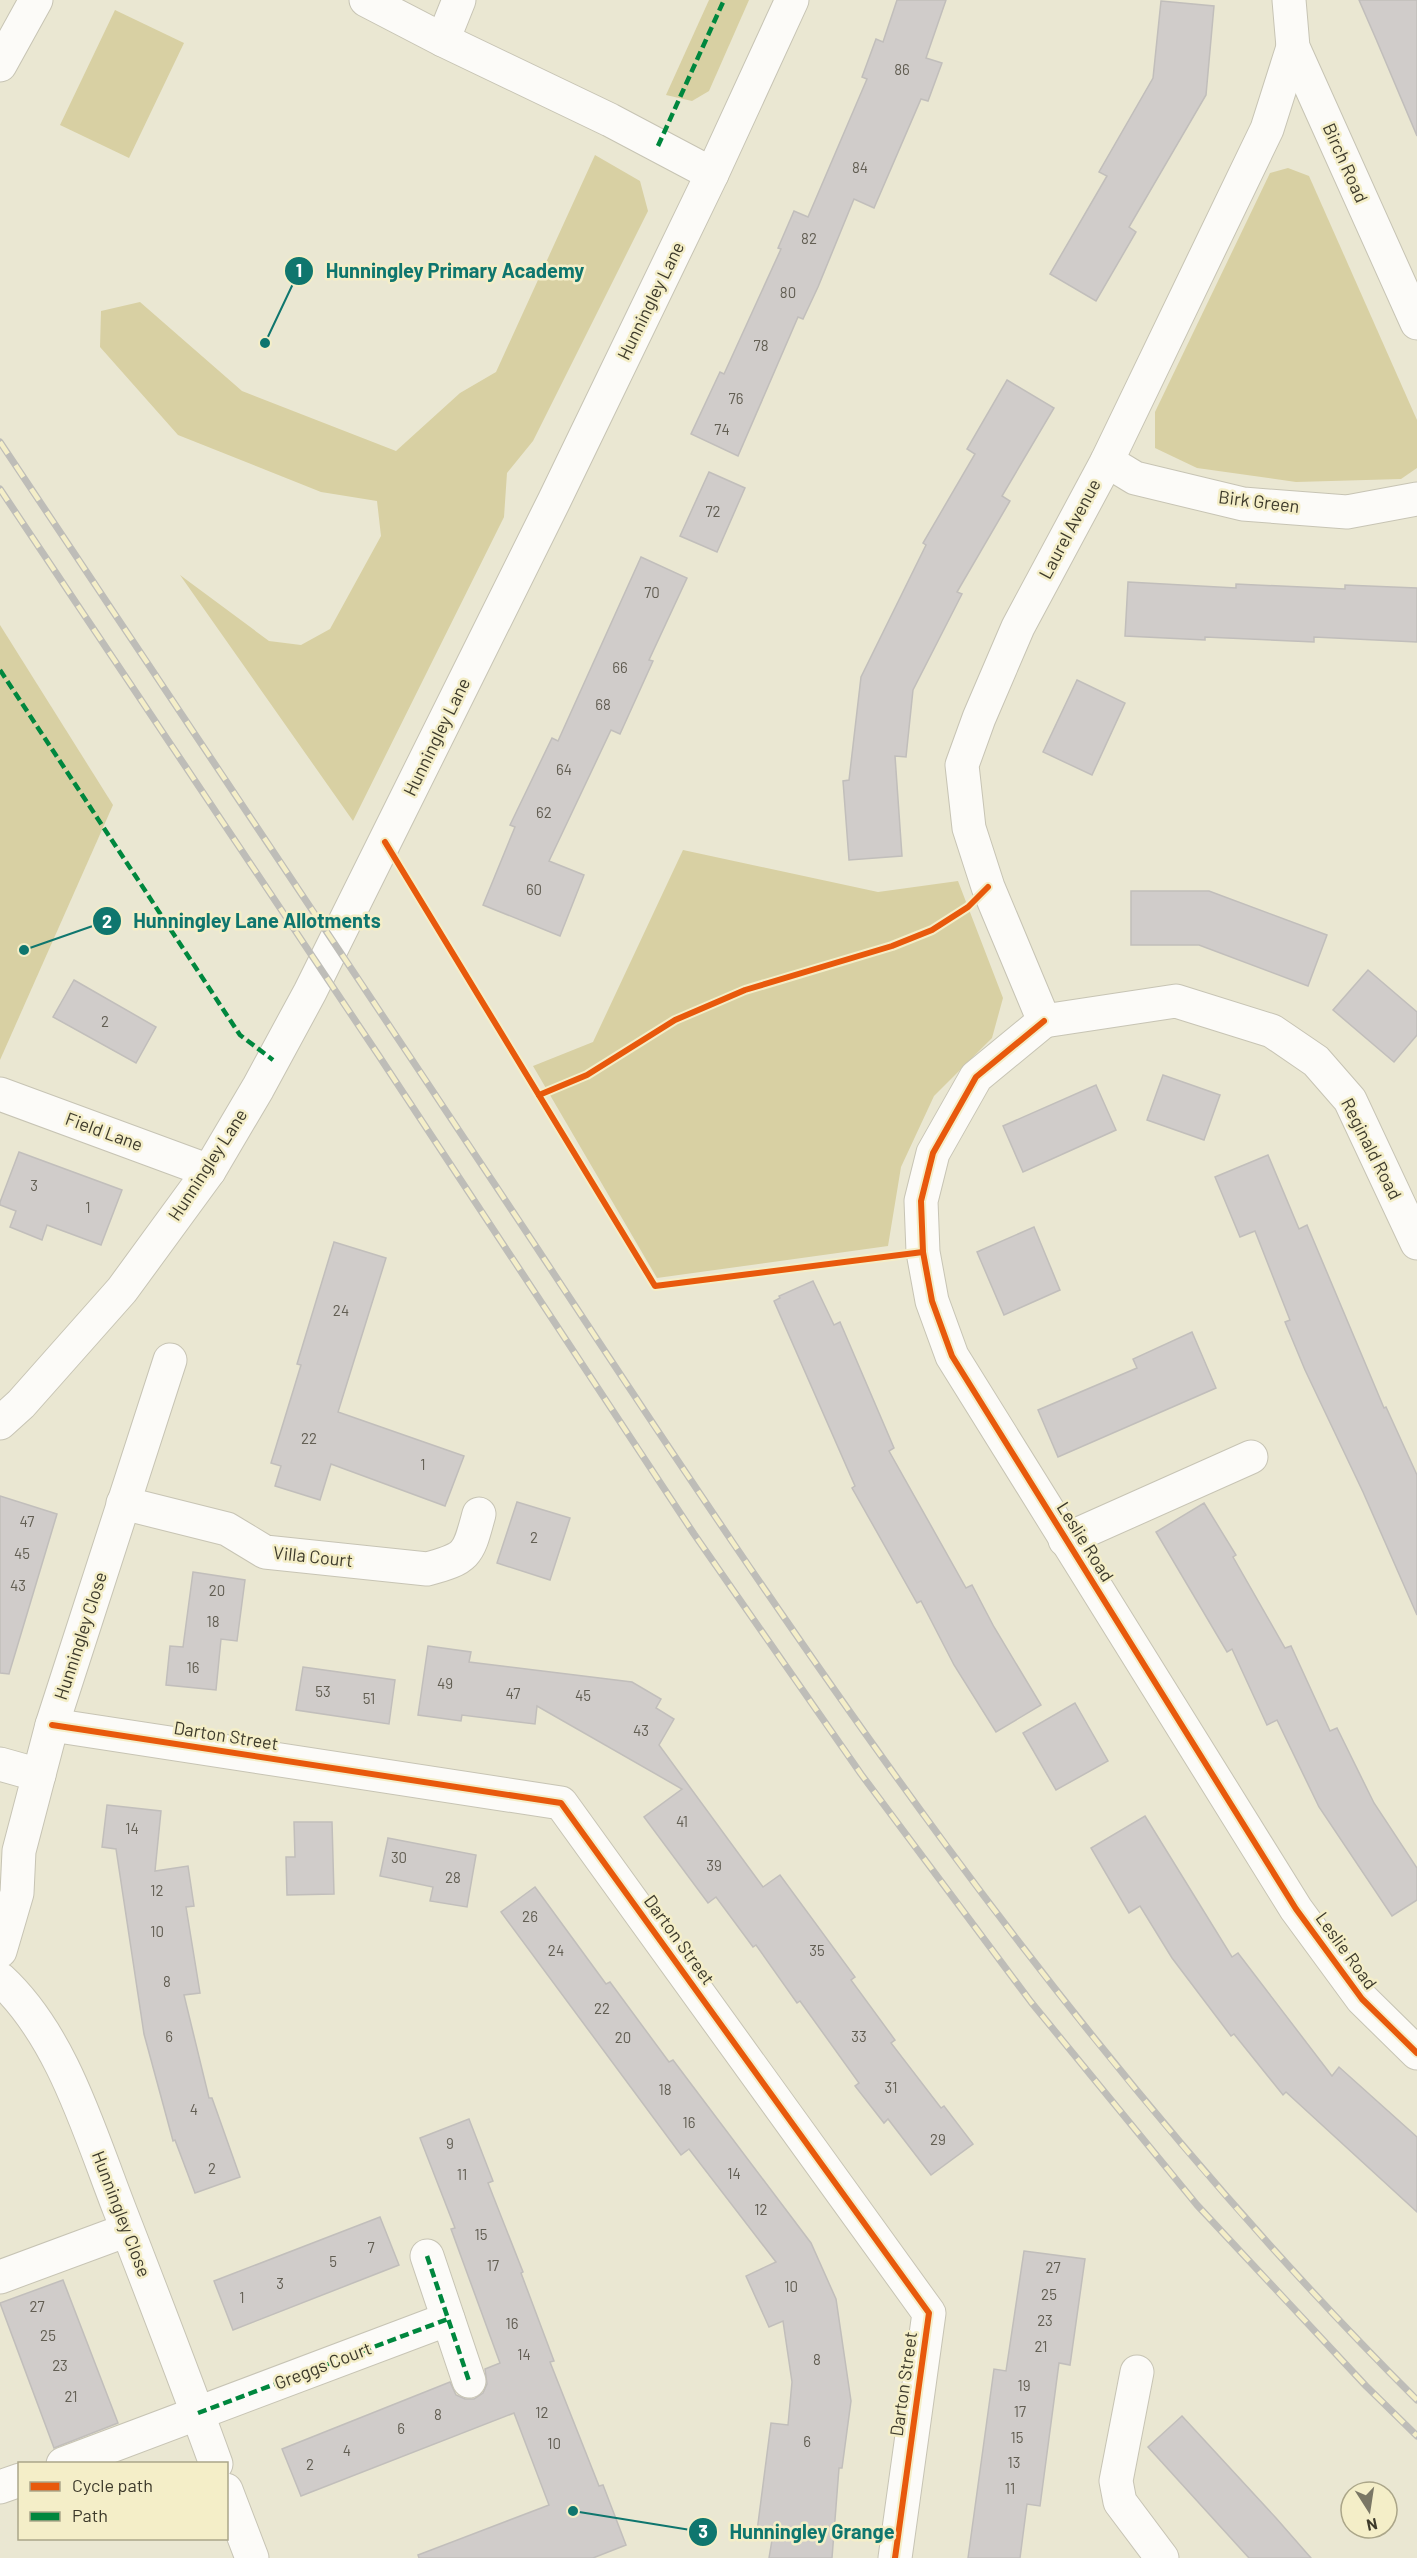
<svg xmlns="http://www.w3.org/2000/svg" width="1417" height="2558" viewBox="0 0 1417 2558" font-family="Barlow,sans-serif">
<rect width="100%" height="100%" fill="#eae7d2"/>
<g fill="#d8d0a3">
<path d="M 709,0 L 749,0 L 709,91 L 692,101 L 666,95 Z"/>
<path d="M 115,10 L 184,43 L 129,158 L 60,125 Z"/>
<path d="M 595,155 L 640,181 L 648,211 L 533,441 L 507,473 L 504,517 L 353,821 L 180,575 L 269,641 L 301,645 L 330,629 L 381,536 L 377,501 L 321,492 L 178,435 L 100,347 L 101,311 L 140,302 L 242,391 L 396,451 L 460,393 L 496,372 Z"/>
<path d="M 1288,168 L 1309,176 L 1417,420 L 1417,468 L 1401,479 L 1296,482 L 1197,468 L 1155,448 L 1155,412 L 1270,173 Z"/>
<path d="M 0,625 L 113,805 L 0,1060 Z"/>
<path d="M 683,850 L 878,892 L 958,881 L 1003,998 L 992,1038 L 934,1096 L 901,1167 L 888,1246 L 657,1278 L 533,1066 L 593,1042 Z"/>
</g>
<g fill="#d0ccca" stroke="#c1bebb" stroke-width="1.5">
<path d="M 897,0 L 946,0 L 926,58 L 942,63 L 928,101 L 921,99 L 874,208 L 854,199 L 818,287 L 803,319 L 798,317 L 738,456 L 691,434 L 720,372 L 724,374 L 781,249 L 778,248 L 794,211 L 808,217 L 867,79 L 862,77 L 876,39 L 883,42 Z"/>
<path d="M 1359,0 L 1417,0 L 1417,136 L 1376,39 Z"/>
<path d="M 1161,1 L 1214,6 L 1206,95 L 1129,227 L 1136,232 L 1096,301 L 1050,274 L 1107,176 L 1099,172 L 1153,78 Z"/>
<path d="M 1007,380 L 1054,408 L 1002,496 L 1010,501 L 957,592 L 962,594 L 913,690 L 906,757 L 895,756 L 902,856 L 849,860 L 843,781 L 849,780 L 861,677 L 926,545 L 923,543 L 975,454 L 967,449 Z"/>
<path d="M 709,472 L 745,488 L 717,552 L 680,536 Z"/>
<path d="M 641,557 L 687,578 L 649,660 L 653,661 L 620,734 L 611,730 L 549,861 L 584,875 L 560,936 L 483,905 L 515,827 L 510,825 L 552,738 L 558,741 Z"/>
<path d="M 1128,582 L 1236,588 L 1236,584 L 1345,589 L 1345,585 L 1417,588 L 1417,642 L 1314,637 L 1314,642 L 1205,637 L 1205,640 L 1125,636 Z"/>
<path d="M 1077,680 L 1125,703 L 1092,775 L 1043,752 Z"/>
<path d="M 1131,891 L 1209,891 L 1327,935 L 1308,986 L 1199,945 L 1131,945 Z"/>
<path d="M 1368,970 L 1417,1012 L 1417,1035 L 1394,1062 L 1333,1010 Z"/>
<path d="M 74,980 L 156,1027 L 136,1063 L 53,1017 Z"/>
<path d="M 1163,1075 L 1220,1095 L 1204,1140 L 1147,1120 Z"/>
<path d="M 1096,1085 L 1116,1130 L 1023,1172 L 1003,1126 Z"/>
<path d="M 19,1152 L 122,1190 L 101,1245 L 47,1225 L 42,1240 L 10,1227 L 16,1211 L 0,1205 L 0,1202 Z"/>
<path d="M 1268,1155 L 1299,1229 L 1307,1225 L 1384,1408 L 1386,1407 L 1417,1475 L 1417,1615 L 1363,1492 L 1305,1370 L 1285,1322 L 1290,1320 L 1255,1231 L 1240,1237 L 1215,1177 Z"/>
<path d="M 1034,1227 L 1060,1290 L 1004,1315 L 977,1252 Z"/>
<path d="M 334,1242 L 386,1258 L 338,1412 L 464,1456 L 445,1506 L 331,1464 L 320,1500 L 275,1486 L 281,1466 L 271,1463 L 301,1365 L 297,1364 Z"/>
<path d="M 813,1281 L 834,1325 L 840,1322 L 894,1448 L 889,1451 L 966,1588 L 972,1585 L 994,1627 L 1041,1705 L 996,1732 L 954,1665 L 921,1601 L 917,1603 L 852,1488 L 855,1486 L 774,1301 L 780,1298 L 779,1296 Z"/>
<path d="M 1192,1332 L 1216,1388 L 1058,1457 L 1038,1410 L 1137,1368 L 1133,1359 Z"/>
<path d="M 0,1496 L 57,1514 L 9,1674 L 0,1673 Z"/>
<path d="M 517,1502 L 570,1518 L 550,1580 L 497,1563 Z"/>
<path d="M 1204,1503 L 1236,1555 L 1233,1557 L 1285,1648 L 1291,1646 L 1330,1731 L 1337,1728 L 1374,1803 L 1417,1868 L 1417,1900 L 1392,1916 L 1319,1807 L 1277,1720 L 1267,1725 L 1232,1649 L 1227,1652 L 1156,1532 Z"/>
<path d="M 193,1572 L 245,1580 L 237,1641 L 221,1639 L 216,1690 L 166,1685 L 170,1646 L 183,1647 Z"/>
<path d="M 428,1646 L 471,1652 L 469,1662 L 632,1682 L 661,1699 L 656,1708 L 674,1719 L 659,1745 L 763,1887 L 780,1875 L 855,1977 L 851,1980 L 895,2040 L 891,2043 L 941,2108 L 944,2106 L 973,2144 L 931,2175 L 888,2119 L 884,2123 L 855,2086 L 859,2083 L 800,2001 L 797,2003 L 756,1945 L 753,1947 L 716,1897 L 708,1903 L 644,1817 L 682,1789 L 537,1706 L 535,1724 L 462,1715 L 461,1721 L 418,1715 Z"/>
<path d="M 303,1667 L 395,1680 L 389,1724 L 296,1710 Z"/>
<path d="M 1075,1703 L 1108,1761 L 1056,1790 L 1023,1733 Z"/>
<path d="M 107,1805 L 161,1811 L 155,1871 L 188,1866 L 194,1906 L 186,1907 L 200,1993 L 184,1995 L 209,2098 L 212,2098 L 240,2177 L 195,2193 L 175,2140 L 173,2141 L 144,2034 L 116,1849 L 102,1847 Z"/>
<path d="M 1145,1816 L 1232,1957 L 1238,1953 L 1332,2076 L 1339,2067 L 1417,2137 L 1417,2212 L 1286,2092 L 1283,2095 L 1234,2034 L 1231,2036 L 1172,1958 L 1140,1906 L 1129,1913 L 1091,1848 Z"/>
<path d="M 294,1822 L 332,1822 L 334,1894 L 287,1895 L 286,1857 L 295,1857 Z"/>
<path d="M 388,1838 L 476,1855 L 467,1907 L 430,1901 L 433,1887 L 380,1876 Z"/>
<path d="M 535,1887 L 606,1984 L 610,1982 L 669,2062 L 673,2060 L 811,2243 L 836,2299 L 851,2401 L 842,2468 L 839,2468 L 832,2558 L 769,2558 L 772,2540 L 756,2539 L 771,2423 L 788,2425 L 792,2382 L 783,2321 L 769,2327 L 746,2276 L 776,2262 L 689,2149 L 681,2155 L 501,1912 Z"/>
<path d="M 469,2119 L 493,2181 L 488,2183 L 523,2272 L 521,2273 L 554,2361 L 550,2362 L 599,2486 L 603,2485 L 626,2545 L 593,2558 L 419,2558 L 418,2555 L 549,2505 L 514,2413 L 301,2496 L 282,2449 L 450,2382 L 456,2395 L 465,2399 L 474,2399 L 483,2393 L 487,2384 L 485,2369 L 500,2363 L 451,2229 L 455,2228 L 420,2138 Z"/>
<path d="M 380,2217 L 399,2265 L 233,2330 L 214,2281 Z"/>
<path d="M 1024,2251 L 1085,2259 L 1070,2365 L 1059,2363 L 1040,2506 L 1027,2504 L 1020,2558 L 968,2558 L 994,2369 L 1006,2371 Z"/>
<path d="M 63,2280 L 118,2423 L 54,2448 L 0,2303 Z"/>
<path d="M 1182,2416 L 1276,2518 L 1311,2558 L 1249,2558 L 1148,2447 Z"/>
</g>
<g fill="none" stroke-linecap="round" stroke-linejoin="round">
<defs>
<g id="minor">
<path d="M 366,0 L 443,40 L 610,120 L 712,174"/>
<path d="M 1289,0 L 1293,47 L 1417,323"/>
<path d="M 443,40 L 459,0"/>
<path d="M 0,65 L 36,0"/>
<path d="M 1107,461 L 1135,478 L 1243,504 L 1347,512 L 1417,499"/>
<path d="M 1044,1021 L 976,1077 L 933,1153 L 921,1201 L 923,1252 L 932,1301 L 952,1356 L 1296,1909 L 1362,1999 L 1417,2053"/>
<path d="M 1044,1021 L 988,887 L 969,828 L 962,765 L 979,718 L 1018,627 L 1107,461 L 1267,129 L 1293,47"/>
<path d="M 1044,1021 L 1176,1001 L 1272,1031 L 1316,1061 L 1350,1100 L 1417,1243"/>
<path d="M 0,1094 L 209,1171"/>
<path d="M 123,1503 L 227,1529 L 265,1552 L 427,1569 C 469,1558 468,1554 479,1514"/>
<path d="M 1065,1540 L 1251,1457"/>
<path d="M 52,1725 L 561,1803 L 929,2313 L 895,2558"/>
<path d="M 0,1764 L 39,1775"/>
<path d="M 0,1951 L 17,1893 L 19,1851 L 52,1725 L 170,1360"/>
<path d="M 0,1979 C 62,2036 89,2131 119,2208 C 152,2293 185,2378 216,2464"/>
<path d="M 427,2256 L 469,2381"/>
<path d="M 0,2277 L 127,2230"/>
<path d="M 1137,2372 L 1116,2481 L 1120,2502 L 1162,2558"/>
<path d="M 63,2464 L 448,2319"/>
<path d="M 0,2487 L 20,2480"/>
<path d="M 226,2490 L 252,2558"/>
</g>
<path id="major" d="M 0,1423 L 21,1404 L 122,1290 L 209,1171 L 258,1088 L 310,992 L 554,501 L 712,174 L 792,0"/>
</defs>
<use href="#minor" stroke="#c7c4b4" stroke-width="35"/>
<use href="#major" stroke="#c7c4b4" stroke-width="35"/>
<use href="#minor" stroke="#fcfbf8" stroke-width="33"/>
<use href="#major" stroke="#fcfbf8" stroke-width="33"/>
<defs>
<g id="rail">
<path d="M 0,442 C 178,709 356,975 533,1242 C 800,1648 1071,2056 1417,2400"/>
<path d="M 0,489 L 379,1056 L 694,1534 L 861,1774 L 1031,2002 L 1197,2205 L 1366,2386 L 1417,2436"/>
</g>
</defs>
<use href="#rail" stroke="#bebdb8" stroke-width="7"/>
<use href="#rail" stroke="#f4eec8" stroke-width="4.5" stroke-dasharray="14" stroke-linecap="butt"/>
<g stroke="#00873e" stroke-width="4.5" stroke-dasharray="9 4.5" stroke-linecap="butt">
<path d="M 658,146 L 724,0"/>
<path d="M 0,670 L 240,1035 L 273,1060"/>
<path d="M 427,2256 L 469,2381"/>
<path d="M 198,2413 L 448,2319"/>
</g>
<defs>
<g id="cycleway">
<path d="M 385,842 L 655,1286 L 923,1252"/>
<path d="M 1044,1021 L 976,1077 L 933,1153 L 921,1201 L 923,1252 L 932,1301 L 952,1356 L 1296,1909 L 1362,1999 L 1417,2053"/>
<path d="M 539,1095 L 587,1075 L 675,1020 L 745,990 L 892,946 L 932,930 L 968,907 L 988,887"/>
<path d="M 52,1725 L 561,1803 L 929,2313 L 895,2558"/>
</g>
</defs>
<use href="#cycleway" stroke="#f4eec8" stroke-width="10"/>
<use href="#cycleway" stroke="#e8590c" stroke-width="6"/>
</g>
<g text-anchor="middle" stroke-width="5" stroke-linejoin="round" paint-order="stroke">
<g font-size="15" fill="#625e53">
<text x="902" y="75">86</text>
<text x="860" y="173">84</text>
<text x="809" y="244">82</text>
<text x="788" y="298">80</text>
<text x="761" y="351">78</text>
<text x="736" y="404">76</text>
<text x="722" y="435">74</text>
<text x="713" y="517">72</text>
<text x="652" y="598">70</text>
<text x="620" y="673">66</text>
<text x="603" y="710">68</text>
<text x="564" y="775">64</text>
<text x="544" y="818">62</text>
<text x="534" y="895">60</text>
<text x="105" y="1027">2</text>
<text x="34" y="1191">3</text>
<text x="88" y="1213">1</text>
<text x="341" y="1316">24</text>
<text x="309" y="1444">22</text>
<text x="423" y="1470">1</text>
<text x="27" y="1527">47</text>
<text x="534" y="1543">2</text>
<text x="22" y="1559">45</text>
<text x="18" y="1591">43</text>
<text x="217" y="1596">20</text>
<text x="213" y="1627">18</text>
<text x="193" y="1673">16</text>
<text x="445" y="1689">49</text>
<text x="323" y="1697">53</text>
<text x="513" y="1699">47</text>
<text x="583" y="1701">45</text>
<text x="369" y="1704">51</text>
<text x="641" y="1736">43</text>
<text x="682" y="1827">41</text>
<text x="132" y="1834">14</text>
<text x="399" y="1863">30</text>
<text x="714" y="1871">39</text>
<text x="453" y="1883">28</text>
<text x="157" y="1896">12</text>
<text x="530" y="1922">26</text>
<text x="157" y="1937">10</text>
<text x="556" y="1956">24</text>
<text x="817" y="1956">35</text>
<text x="167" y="1987">8</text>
<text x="602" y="2014">22</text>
<text x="169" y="2042">6</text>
<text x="859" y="2042">33</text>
<text x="623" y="2043">20</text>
<text x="891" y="2093">31</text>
<text x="665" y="2095">18</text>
<text x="194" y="2115">4</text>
<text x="689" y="2128">16</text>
<text x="938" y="2145">29</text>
<text x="450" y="2149">9</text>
<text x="212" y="2174">2</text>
<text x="734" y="2179">14</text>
<text x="462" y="2180">11</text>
<text x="761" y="2215">12</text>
<text x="481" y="2240">15</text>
<text x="371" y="2253">7</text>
<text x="333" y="2267">5</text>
<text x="493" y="2271">17</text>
<text x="1053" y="2273">27</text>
<text x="280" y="2289">3</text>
<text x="791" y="2292">10</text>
<text x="1049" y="2300">25</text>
<text x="242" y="2303">1</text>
<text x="37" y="2312">27</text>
<text x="1045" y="2326">23</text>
<text x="512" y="2329">16</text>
<text x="48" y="2341">25</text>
<text x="1041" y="2352">21</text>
<text x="524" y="2360">14</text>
<text x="817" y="2365">8</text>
<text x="60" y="2371">23</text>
<text x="1024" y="2391">19</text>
<text x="71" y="2402">21</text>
<text x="1020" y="2417">17</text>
<text x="542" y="2418">12</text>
<text x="438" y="2420">8</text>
<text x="401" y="2434">6</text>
<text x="1017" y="2443">15</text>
<text x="807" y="2447">6</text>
<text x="554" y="2449">10</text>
<text x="347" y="2456">4</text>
<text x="1014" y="2468">13</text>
<text x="310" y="2470">2</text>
<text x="1010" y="2494">11</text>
</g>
<g font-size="18" fill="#3d3a2b" stroke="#f4eec8">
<text transform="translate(1345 163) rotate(66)" y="6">Birch Road</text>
<text transform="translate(651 301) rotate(-64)" y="6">Hunningley Lane</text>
<text transform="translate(1259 502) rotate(7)" y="6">Birk Green</text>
<text transform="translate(1070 529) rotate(-62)" y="6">Laurel Avenue</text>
<text transform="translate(437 737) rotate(-64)" y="6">Hunningley Lane</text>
<text transform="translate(104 1132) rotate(20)" y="6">Field Lane</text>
<text transform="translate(1371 1149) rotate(63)" y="6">Reginald Road</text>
<text transform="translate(208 1165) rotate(-57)" y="6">Hunningley Lane</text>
<text transform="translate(1085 1542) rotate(58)" y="6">Leslie Road</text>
<text transform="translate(313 1557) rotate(6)" y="6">Villa Court</text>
<text transform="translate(81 1636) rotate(-72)" y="6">Hunningley Close</text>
<text transform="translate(226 1736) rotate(9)" y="6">Darton Street</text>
<text transform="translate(679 1940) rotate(54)" y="6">Darton Street</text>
<text transform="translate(1346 1951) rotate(54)" y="6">Leslie Road</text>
<text transform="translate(121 2214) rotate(69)" y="6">Hunningley Close</text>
<text transform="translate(323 2366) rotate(-21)" y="6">Greggs Court</text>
<text transform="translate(904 2384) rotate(-82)" y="6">Darton Street</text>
</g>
</g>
<path fill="none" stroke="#0f766e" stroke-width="2" d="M265 343L299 271M24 950L107 921M573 2511L703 2532"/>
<g fill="#0f766e" stroke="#f4eec8" stroke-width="2">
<circle cx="265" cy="343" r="6"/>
<circle cx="24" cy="950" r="6"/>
<circle cx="573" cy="2511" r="6"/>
<circle cx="299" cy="271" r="15"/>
<circle cx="107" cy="921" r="15"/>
<circle cx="703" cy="2532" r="15"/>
</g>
<g font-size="18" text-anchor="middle" font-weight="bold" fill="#fff">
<text x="299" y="277">1</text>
<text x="107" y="928">2</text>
<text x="703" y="2538">3</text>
</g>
<g font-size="20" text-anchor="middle" font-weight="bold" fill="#0f766e" stroke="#f4eec8" stroke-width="5" stroke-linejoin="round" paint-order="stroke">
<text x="455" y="278">Hunningley Primary Academy</text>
<text x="257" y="928">Hunningley Lane Allotments</text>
<text x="812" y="2539">Hunningley Grange</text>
</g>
<rect x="18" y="2462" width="210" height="78" fill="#f4eec8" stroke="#aba689" stroke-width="1.5"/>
<rect x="30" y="2482" width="30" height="9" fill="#e8590c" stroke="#aba689" stroke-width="1.5"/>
<text x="72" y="2492" font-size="18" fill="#3d3a2b">Cycle path</text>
<rect x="30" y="2512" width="30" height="9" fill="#00873e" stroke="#aba689" stroke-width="1.5"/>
<text x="72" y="2522" font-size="18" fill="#3d3a2b">Path</text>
<g transform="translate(1369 2510) rotate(168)"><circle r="28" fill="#f4eec8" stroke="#aba689" stroke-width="1.5"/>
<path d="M0-4.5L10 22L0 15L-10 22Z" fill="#7a7765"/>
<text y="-9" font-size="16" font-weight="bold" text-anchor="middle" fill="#3d3a2b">N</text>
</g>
</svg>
